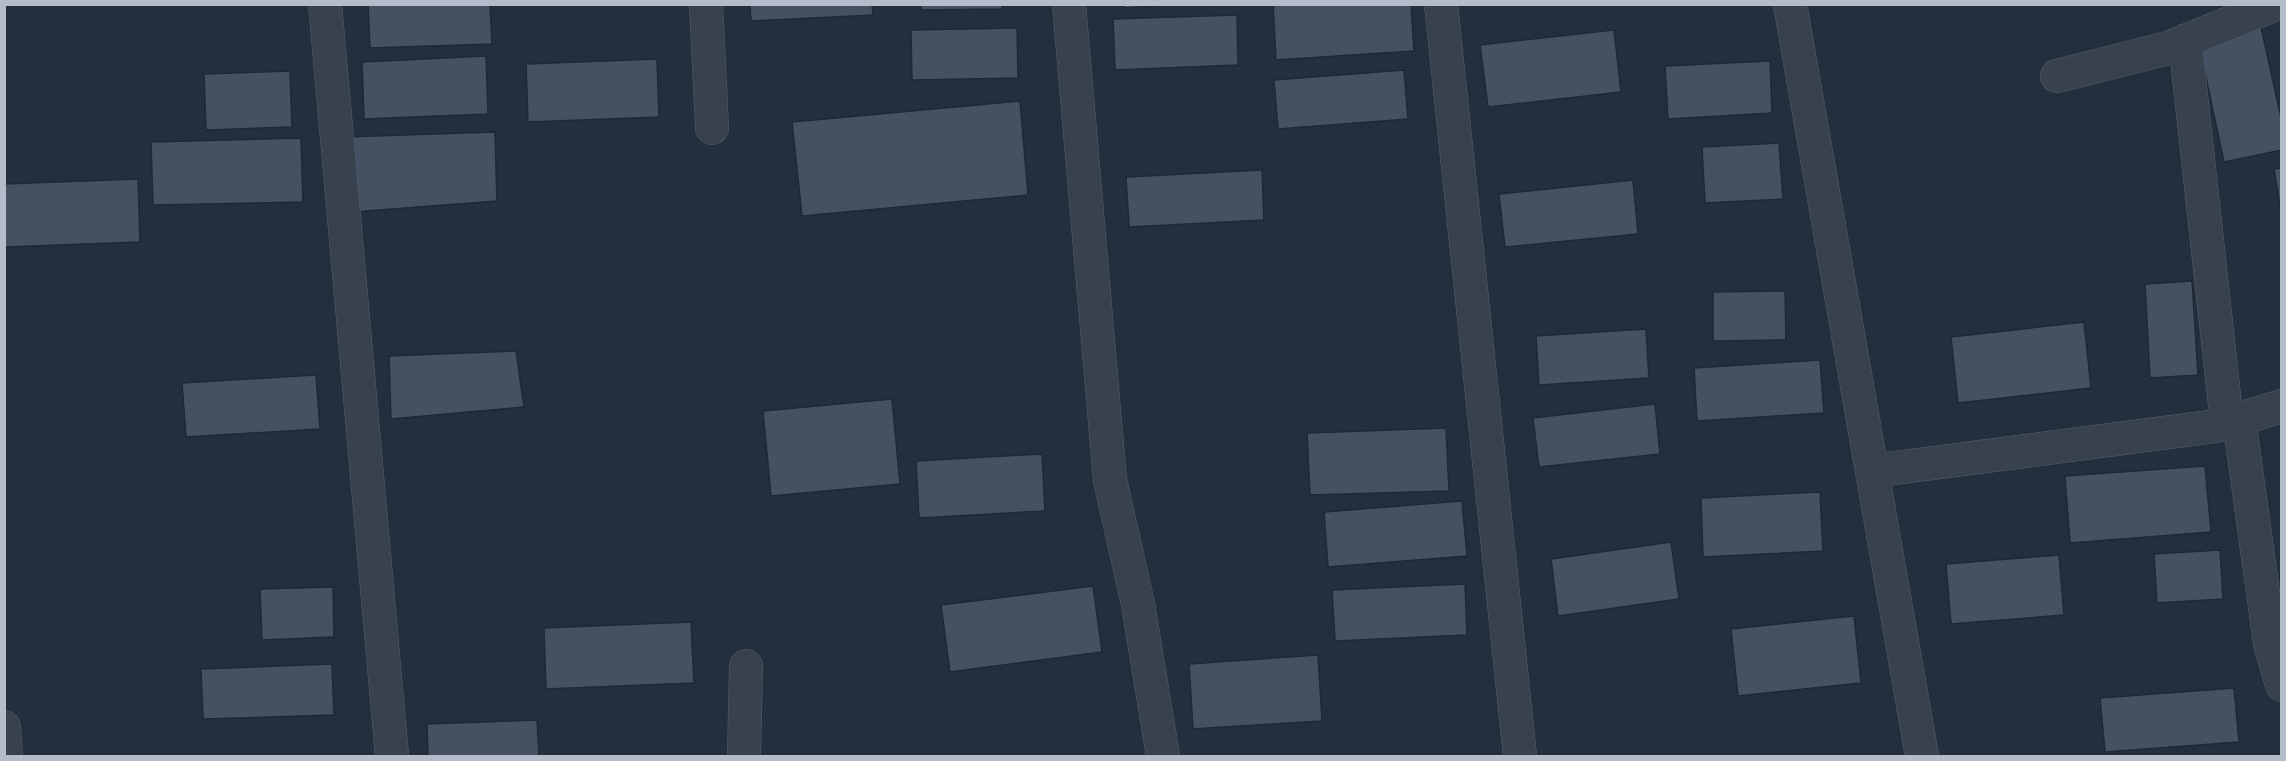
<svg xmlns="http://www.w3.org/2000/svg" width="2286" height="761" viewBox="0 0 2286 761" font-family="'PT Sans',sans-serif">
<rect width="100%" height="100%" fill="#242f3e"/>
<g fill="#455162" stroke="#1f2835" stroke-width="1.5">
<path d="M 368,4 L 490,4 L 492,44 L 370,48 Z"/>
<path d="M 750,4 L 872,4 L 873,15 L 751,21 Z"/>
<path d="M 921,4 L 1002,4 L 1002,9 L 921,10 Z"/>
<path d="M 1124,4 L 1185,4 L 1124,8 Z"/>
<path d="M 1273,4 L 1411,4 L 1414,51 L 1276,60 Z"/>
<path d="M 1237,15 L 1238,65 L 1115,70 L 1113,19 Z"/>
<path d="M 2261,27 L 2282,122 L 2282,150 L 2224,162 L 2198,40 Z"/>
<path d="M 1017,28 L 1018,78 L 912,80 L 911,30 Z"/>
<path d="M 1614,30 L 1621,92 L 1488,107 L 1480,45 Z"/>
<path d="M 486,56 L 488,114 L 364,119 L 362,62 Z"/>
<path d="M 657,59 L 659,117 L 528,122 L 526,64 Z"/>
<path d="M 1770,61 L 1772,113 L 1668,119 L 1665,66 Z"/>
<path d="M 1404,70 L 1408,119 L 1278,129 L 1274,80 Z"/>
<path d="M 290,71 L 292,127 L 206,130 L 204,74 Z"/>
<path d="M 1020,101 L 1028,195 L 802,216 L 792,122 Z"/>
<path d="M 495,132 L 497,201 L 353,212 L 344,137 Z"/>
<path d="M 301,138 L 303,202 L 153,205 L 151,142 Z"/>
<path d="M 1779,143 L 1783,199 L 1705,203 L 1702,147 Z"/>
<path d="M 2282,168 L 2282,218 L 2274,169 Z"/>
<path d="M 1262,170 L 1264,220 L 1129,227 L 1126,177 Z"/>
<path d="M 138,179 L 140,242 L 4,247 L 4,184 Z"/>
<path d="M 1633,180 L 1638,234 L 1505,247 L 1499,194 Z"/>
<path d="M 2192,281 L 2198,375 L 2150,378 L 2145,284 Z"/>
<path d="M 1785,291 L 1786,340 L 1713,341 L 1713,292 Z"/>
<path d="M 2084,322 L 2091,388 L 1958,403 L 1951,337 Z"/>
<path d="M 1646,329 L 1649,378 L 1539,385 L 1536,336 Z"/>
<path d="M 516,351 L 524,407 L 391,419 L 389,356 Z"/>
<path d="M 1820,360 L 1824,413 L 1697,421 L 1694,368 Z"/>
<path d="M 316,375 L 320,429 L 186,437 L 182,383 Z"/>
<path d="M 892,399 L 900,484 L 771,496 L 763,411 Z"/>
<path d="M 1655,404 L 1660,454 L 1539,467 L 1533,418 Z"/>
<path d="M 1446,428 L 1449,491 L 1310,495 L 1307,433 Z"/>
<path d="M 1042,454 L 1045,511 L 919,518 L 916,461 Z"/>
<path d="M 2205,466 L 2211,532 L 2070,543 L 2065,476 Z"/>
<path d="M 1820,492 L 1823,551 L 1703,557 L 1701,498 Z"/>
<path d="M 1462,501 L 1467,556 L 1328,567 L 1324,512 Z"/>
<path d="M 1671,542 L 1679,599 L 1558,616 L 1551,559 Z"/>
<path d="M 2220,550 L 2223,599 L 2157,603 L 2154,554 Z"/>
<path d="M 2059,555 L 2064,615 L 1951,624 L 1946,564 Z"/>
<path d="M 1465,584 L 1467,635 L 1335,641 L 1332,590 Z"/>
<path d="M 1093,586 L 1102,652 L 950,672 L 941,605 Z"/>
<path d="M 333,587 L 334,637 L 262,640 L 260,589 Z"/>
<path d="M 1854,616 L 1861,683 L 1738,696 L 1731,629 Z"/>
<path d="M 691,622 L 694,683 L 546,689 L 544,628 Z"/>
<path d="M 1318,655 L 1322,721 L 1193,729 L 1189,664 Z"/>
<path d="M 332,664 L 334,715 L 203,719 L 201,669 Z"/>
<path d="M 2234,688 L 2239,742 L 2105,752 L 2100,698 Z"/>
<path d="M 537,720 L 539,756 L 428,756 L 427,724 Z"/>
</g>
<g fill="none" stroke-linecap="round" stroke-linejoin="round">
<defs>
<g id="street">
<path d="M 325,4 L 392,756"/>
<path d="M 706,4 L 712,128"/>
<path d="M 1069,4 L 1110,480 L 1138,604 L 1163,756"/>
<path d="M 1441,4 L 1520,756"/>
<path d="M 1790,4 L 1922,756"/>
<path d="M 2185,41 L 2227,423"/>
<path d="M 2057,76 L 2168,48 L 2276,4"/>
<path d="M 2239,419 L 2270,643 L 2282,685"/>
<path d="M 1872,471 L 2216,426 L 2282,406"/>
<path d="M 4,727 L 6,756"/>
<path d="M 744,756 L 746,666"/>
</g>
</defs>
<use href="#street" stroke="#565f6c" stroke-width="34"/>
<use href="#street" stroke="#38414e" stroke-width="33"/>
</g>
<rect width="2286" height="761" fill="none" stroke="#b4bcc9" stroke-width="12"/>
</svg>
